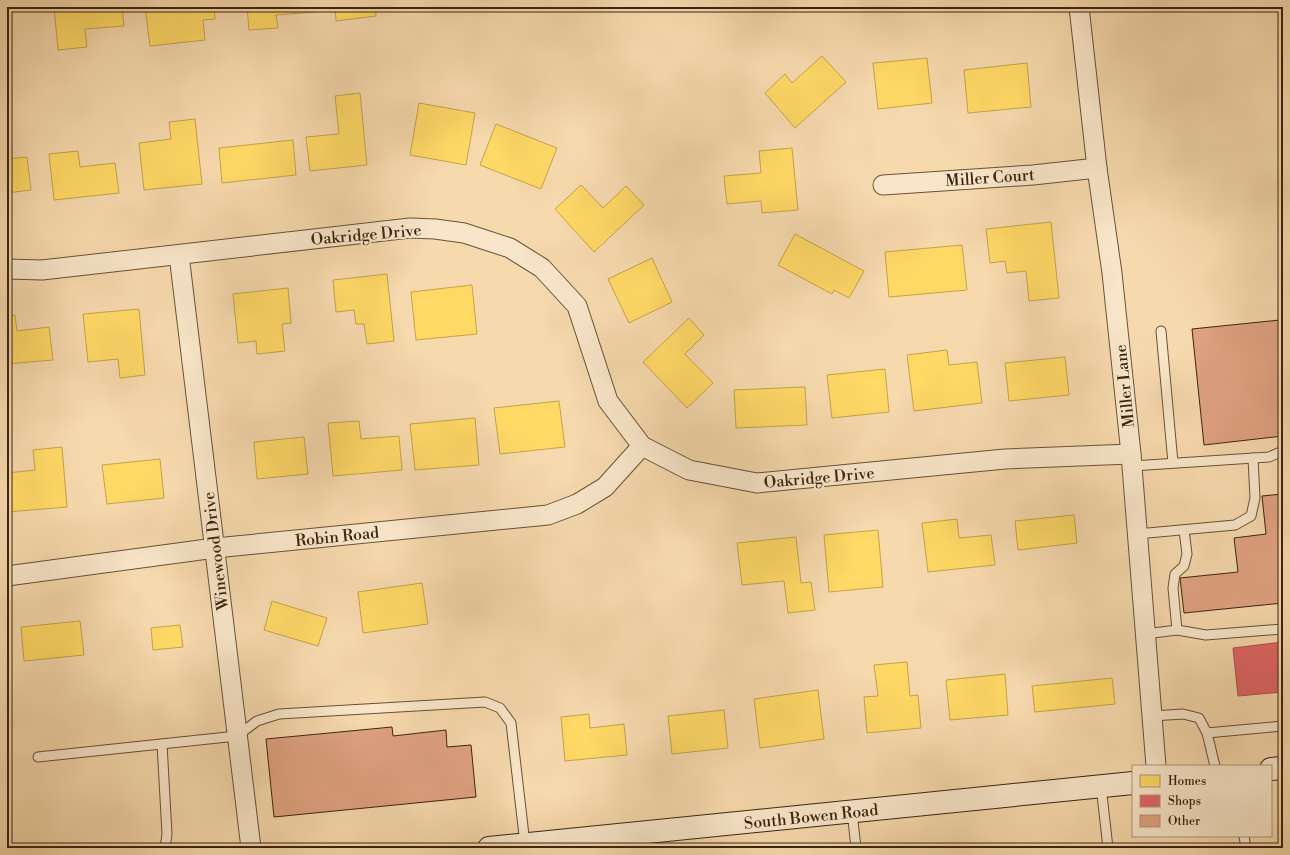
<svg xmlns="http://www.w3.org/2000/svg" width="1290" height="855" viewBox="0 0 1290 855" font-family="'Libre Bodoni',serif">
<rect width="100%" height="100%" fill="#f6d9ad"/>
<filter id="stains"><feTurbulence type="fractalNoise" baseFrequency=".005" numOctaves="4"/><feColorMatrix values="0 0 0 0 .2 0 0 0 0 .09 0 0 0 0 .02 0 0 0 .5 -.17"/></filter>
<radialGradient id="worn" r=".72"><stop offset=".6" stop-color="#630" stop-opacity="0"/><stop offset="1" stop-color="#630" stop-opacity=".3"/></radialGradient>
<g fill="#ffd966" stroke="#c4a34c">
<path d="M 54,7 L 122,7 L 124,26 L 85,29 L 87,47 L 58,50 Z"/>
<path d="M 145,7 L 214,7 L 215,19 L 203,20 L 205,40 L 150,46 Z"/>
<path d="M 247,7 L 315,7 L 315,12 L 276,15 L 278,28 L 249,30 Z"/>
<path d="M 335,7 L 375,7 L 376,16 L 336,21 Z"/>
<path d="M 822,56 L 846,82 L 795,128 L 765,93 L 785,74 L 792,83 Z"/>
<path d="M 927,58 L 932,103 L 878,109 L 873,63 Z"/>
<path d="M 1027,63 L 1031,107 L 968,113 L 964,70 Z"/>
<path d="M 360,93 L 367,165 L 310,171 L 306,137 L 339,134 L 335,96 Z"/>
<path d="M 419,103 L 475,113 L 466,165 L 410,155 Z"/>
<path d="M 195,119 L 202,184 L 144,190 L 139,143 L 171,139 L 169,122 Z"/>
<path d="M 496,124 L 557,148 L 541,189 L 480,165 Z"/>
<path d="M 293,140 L 296,175 L 222,183 L 219,148 Z"/>
<path d="M 792,148 L 798,210 L 762,213 L 761,201 L 727,204 L 724,176 L 761,173 L 759,151 Z"/>
<path d="M 78,151 L 80,167 L 115,163 L 119,193 L 54,200 L 49,154 Z"/>
<path d="M 27,157 L 31,190 L 7,193 L 7,159 Z"/>
<path d="M 581,185 L 603,208 L 626,186 L 644,205 L 594,252 L 555,209 Z"/>
<path d="M 1051,222 L 1059,298 L 1029,301 L 1026,271 L 1007,273 L 1005,261 L 990,263 L 986,229 Z"/>
<path d="M 795,234 L 864,271 L 849,298 L 834,290 L 832,294 L 778,265 Z"/>
<path d="M 962,245 L 967,290 L 889,297 L 885,252 Z"/>
<path d="M 652,258 L 672,302 L 629,323 L 608,279 Z"/>
<path d="M 387,274 L 394,341 L 367,344 L 364,324 L 356,324 L 354,310 L 336,312 L 333,280 Z"/>
<path d="M 472,285 L 477,334 L 416,340 L 411,292 Z"/>
<path d="M 288,288 L 291,323 L 282,324 L 285,351 L 257,354 L 256,341 L 238,343 L 233,294 Z"/>
<path d="M 139,309 L 145,375 L 120,378 L 118,359 L 88,362 L 83,314 Z"/>
<path d="M 15,315 L 17,331 L 49,327 L 53,360 L 7,364 L 7,316 Z"/>
<path d="M 689,318 L 704,335 L 685,354 L 713,383 L 687,408 L 643,362 Z"/>
<path d="M 947,350 L 949,365 L 977,362 L 982,403 L 914,411 L 907,355 Z"/>
<path d="M 1065,357 L 1069,395 L 1009,401 L 1005,363 Z"/>
<path d="M 885,369 L 889,412 L 832,418 L 827,375 Z"/>
<path d="M 805,387 L 807,425 L 736,428 L 734,390 Z"/>
<path d="M 559,401 L 565,447 L 500,454 L 494,408 Z"/>
<path d="M 475,418 L 479,465 L 415,470 L 410,424 Z"/>
<path d="M 359,421 L 361,439 L 399,436 L 402,470 L 333,476 L 328,423 Z"/>
<path d="M 304,437 L 308,474 L 257,479 L 254,442 Z"/>
<path d="M 62,447 L 67,507 L 7,512 L 7,473 L 35,470 L 33,450 Z"/>
<path d="M 160,459 L 164,498 L 107,504 L 102,465 Z"/>
<path d="M 1074,515 L 1077,543 L 1018,550 L 1015,521 Z"/>
<path d="M 957,519 L 959,538 L 991,535 L 995,565 L 928,572 L 922,523 Z"/>
<path d="M 878,530 L 883,587 L 829,592 L 824,535 Z"/>
<path d="M 796,537 L 801,583 L 811,582 L 815,610 L 788,613 L 784,581 L 742,585 L 737,543 Z"/>
<path d="M 422,583 L 428,624 L 363,633 L 358,592 Z"/>
<path d="M 272,601 L 327,618 L 318,646 L 264,630 Z"/>
<path d="M 80,621 L 84,655 L 24,661 L 21,627 Z"/>
<path d="M 180,625 L 183,647 L 153,650 L 151,628 Z"/>
<path d="M 907,662 L 910,696 L 918,695 L 921,728 L 867,733 L 864,697 L 878,696 L 874,665 Z"/>
<path d="M 1005,674 L 1008,715 L 950,720 L 946,680 Z"/>
<path d="M 1112,678 L 1115,704 L 1035,712 L 1032,686 Z"/>
<path d="M 818,690 L 824,739 L 760,748 L 754,699 Z"/>
<path d="M 724,710 L 728,748 L 672,754 L 668,716 Z"/>
<path d="M 589,714 L 590,728 L 624,724 L 627,755 L 565,761 L 561,717 Z"/>
<path d="M 7,771 L 10,808 L 7,808 Z"/>
</g>
<path fill="#e06666" stroke="#ae524c" d="M 1283,642 L 1283,692 L 1238,696 L 1233,648 Z"/>
<g fill="#e0a281" stroke="#3b2410">
<path d="M 1280,320 L 1283,348 L 1283,436 L 1204,445 L 1192,329 Z"/>
<path d="M 1283,494 L 1283,603 L 1184,613 L 1180,578 L 1238,572 L 1234,538 L 1266,534 L 1262,496 Z"/>
<path d="M 392,727 L 393,736 L 446,730 L 447,747 L 471,745 L 476,797 L 274,817 L 266,739 Z"/>
</g>
<g fill="none" stroke-linecap="round" stroke-linejoin="round">
<defs>
<g id="service">
<path d="M 1161,331 L 1173,463"/>
<path d="M 1132,466 L 1269,457 L 1283,451"/>
<path d="M 1137,534 L 1235,525 L 1251,516 L 1255,498 L 1253,458"/>
<path d="M 1177,630 L 1206,635 L 1283,629"/>
<path d="M 1145,634 L 1177,630 L 1173,588 L 1175,574 L 1184,566 L 1187,554 L 1184,530"/>
<path d="M 1152,716 L 1183,714 L 1199,718 L 1207,733 L 1215,766"/>
<path d="M 1207,733 L 1283,726"/>
<path d="M 162,744 L 167,834 L 165,848"/>
<path d="M 38,757 L 237,736 L 257,721 L 279,714 L 485,702 L 500,708 L 511,723 L 525,844"/>
<path d="M 1101,786 L 1108,848"/>
<path d="M 852,811 L 856,848"/>
<path d="M 1244,836 L 1246,848"/>
<path d="M 638,848 L 647,834"/>
</g>
<g id="minor">
<path d="M 1079,7 L 1097,168 L 1112,273 L 1131,454 L 1156,766"/>
<path d="M 883,185 L 1033,175 L 1097,168"/>
<path d="M 179,255 L 251,848"/>
<path d="M 7,269 L 42,270 L 410,228 L 435,229 L 464,233 L 510,248 L 542,268 L 577,306 L 608,401 L 642,446 L 689,470 L 757,483 L 1005,459 L 1131,454"/>
<path d="M 7,576 L 215,548 L 548,515 L 577,504 L 605,487 L 642,446"/>
</g>
<g id="secondary">
<path d="M 1271,769 L 1283,768"/>
<path d="M 489,848 L 1133,783"/>
</g>
</defs>
<use href="#service" stroke="#6a5137" stroke-width="11"/>
<use href="#minor" stroke="#6a5137" stroke-width="21"/>
<use href="#secondary" stroke="#3b2410" stroke-width="24"/>
<use href="#service" stroke="#f9e6ca" stroke-width="9"/>
<use href="#minor" stroke="#f9e6ca" stroke-width="19"/>
<use href="#secondary" stroke="#f9e6ca" stroke-width="22"/>
</g>
<g text-anchor="middle" stroke-width="4" stroke-linejoin="round" paint-order="stroke">
<g font-size="16" fill="#3b2410" stroke="#f9e6ca">
<text transform="translate(990 177) rotate(-4)" y="6">Miller Court</text>
<text transform="translate(366 234) rotate(-5)" y="6">Oakridge Drive</text>
<text transform="translate(1124 386) rotate(-96)" y="6">Miller Lane</text>
<text transform="translate(819 477) rotate(-5)" y="6">Oakridge Drive</text>
<text transform="translate(337 536) rotate(-6)" y="6">Robin Road</text>
<text transform="translate(215 551) rotate(-97)" y="6">Winewood Drive</text>
<text transform="translate(811 816) rotate(-6)" y="6">South Bowen Road</text>
</g>
</g>
<rect width="1290" height="855" fill="none" stroke="#f6d9ad" stroke-width="24"/>
<rect x="8" y="8" width="1274" height="839" fill="none" stroke="#3b2410" stroke-width="2"/>
<rect x="12" y="12" width="1266" height="831" fill="none" stroke="#3b2410"/>
<rect x="1132" y="765" width="140" height="72" fill="#f9e6ca" stroke="#ad9880"/>
<rect x="1140" y="775" width="20" height="12" fill="#ffd966" stroke="#ad9880"/>
<text x="1168" y="785" font-size="12" fill="#3b2410">Homes</text>
<rect x="1140" y="795" width="20" height="12" fill="#e06666" stroke="#ad9880"/>
<text x="1168" y="805" font-size="12" fill="#3b2410">Shops</text>
<rect x="1140" y="815" width="20" height="12" fill="#e0a281" stroke="#ad9880"/>
<text x="1168" y="825" font-size="12" fill="#3b2410">Other</text>
<rect width="100%" height="100%" filter="url(#stains)"/>
<rect width="100%" height="100%" fill="url(#worn)"/>
</svg>
